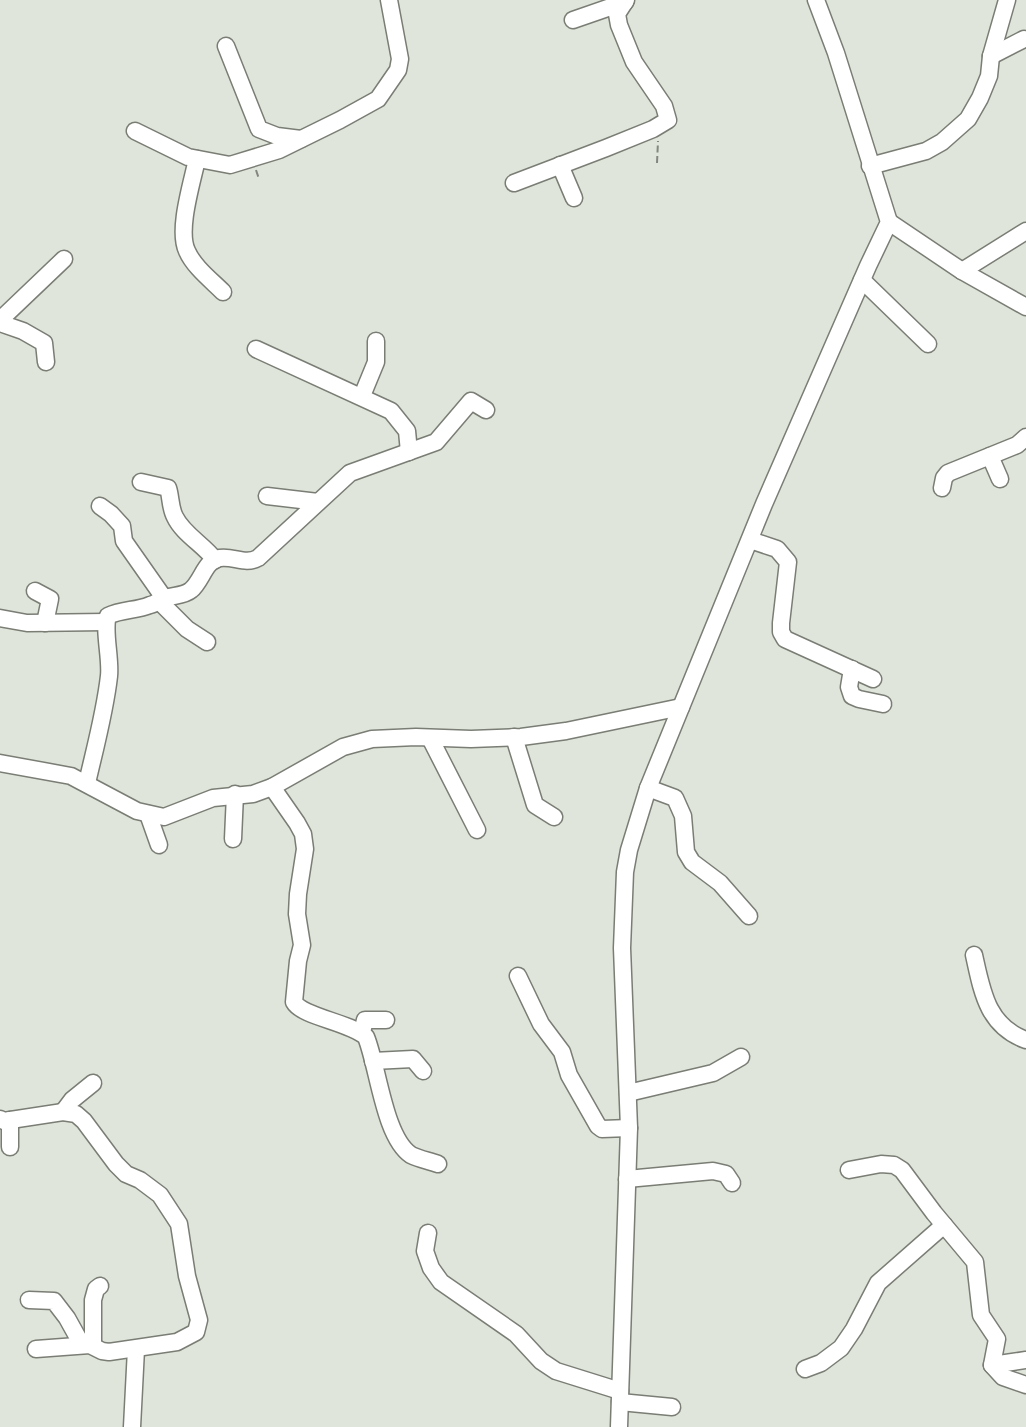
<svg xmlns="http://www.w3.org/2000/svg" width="1026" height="1427" viewBox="0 0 1026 1427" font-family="Helvetica,sans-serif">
<rect width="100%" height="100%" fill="#e0e5db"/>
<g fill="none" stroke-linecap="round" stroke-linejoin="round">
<defs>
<g id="minor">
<path d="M 573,20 L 625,2"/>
<path d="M 226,46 L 259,129 L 277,136 L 301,139"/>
<path d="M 991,56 L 1024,39"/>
<path d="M 135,131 L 188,157 L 230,165 L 279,150 L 340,120 L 378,99 L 398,70 L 400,59 L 389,0"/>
<path d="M 197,159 C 192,183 177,230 187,251 C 194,267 211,280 223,292"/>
<path d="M 560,165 L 574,198"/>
<path d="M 870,166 L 926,151 L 942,142 L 968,119 L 980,98 L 989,76 L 991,56 L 1007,0"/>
<path d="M 514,183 L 606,148 L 653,129 L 668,120 L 664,106 L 634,62 L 619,25 L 617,14 L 626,0"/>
<path d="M 889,222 L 962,271 L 1026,307"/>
<path d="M 962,271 L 1026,231"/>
<path d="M 862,280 L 928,344"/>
<path d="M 0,320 L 64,259"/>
<path d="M 0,323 L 23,331 L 44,343 L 46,362"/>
<path d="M 256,349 L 391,411 L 407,431 L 409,452"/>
<path d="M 362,396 L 376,362 L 376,341"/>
<path d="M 990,456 L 1000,479"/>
<path d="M 141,482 L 168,488 C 171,497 170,508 175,517 C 183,534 204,545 215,560"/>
<path d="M 942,488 L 944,478 L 948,473 L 1017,445 L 1026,437"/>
<path d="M 267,496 L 318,502"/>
<path d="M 100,506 L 111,514 L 122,526 L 124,541 L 164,598"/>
<path d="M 750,540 L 777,549 L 788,562 L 781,623 L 781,632 L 785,639 L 873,679"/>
<path d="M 35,591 L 50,599 L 45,623"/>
<path d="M 159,601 L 187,629 L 207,642"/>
<path d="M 0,618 L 27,623 L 106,622"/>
<path d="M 852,669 L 849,687 L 852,696 L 859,699 L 883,704"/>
<path d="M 514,737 L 535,805 L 554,817"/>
<path d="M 430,738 L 477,830"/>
<path d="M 0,763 L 71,776 L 137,811 L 164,817 L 213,798 L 253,794 L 272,787 L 343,747 L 372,739 L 416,737 L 471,739 L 521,737 L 566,731 L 681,707"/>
<path d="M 87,783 C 95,748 105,712 109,676 C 111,658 103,630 108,616 C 122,609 136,611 150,605 C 156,604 160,599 165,598 C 174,595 184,596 191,590 C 202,581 205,560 220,558 C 234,556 245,565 258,558 L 350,473 L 436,442 L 471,401 L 486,410"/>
<path d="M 272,787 L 297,823 L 303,834 L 305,849 L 298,894 L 297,914 L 302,945 L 298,961 L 294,1002 C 302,1017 350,1022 366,1037 C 378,1066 384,1137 411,1155 C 419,1159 430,1161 438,1164"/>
<path d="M 648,788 L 675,798 L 683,816 L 686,852 L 692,862 L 720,883 L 749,916"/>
<path d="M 148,814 L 159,845"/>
<path d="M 233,839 L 235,794"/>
<path d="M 974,955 C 982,991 987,1026 1026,1040"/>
<path d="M 518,976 L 541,1024 L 562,1052 L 569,1075 L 598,1126 L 602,1129 L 629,1128"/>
<path d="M 362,1032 L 365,1020 L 386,1020"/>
<path d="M 373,1061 L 413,1059 L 423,1071"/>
<path d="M 628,1093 L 713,1073 L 741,1057"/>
<path d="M 63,1112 L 72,1100 L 93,1083"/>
<path d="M 0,1119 L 4,1121 L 63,1112 L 76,1114 L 84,1121 L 116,1164 L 126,1174 L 140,1180 L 160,1195 L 179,1224 L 187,1276 L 199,1320 L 196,1332 L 177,1342 L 109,1352 L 102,1351 L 90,1345 L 36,1349"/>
<path d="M 10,1147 L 10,1120"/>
<path d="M 849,1170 L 881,1164 L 894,1165 L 902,1170 L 934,1213 L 975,1262 L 981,1315 L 997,1339 L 992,1365 L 1003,1377 L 1026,1385"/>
<path d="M 627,1179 L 713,1171 L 726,1174 L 732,1183"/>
<path d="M 428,1233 L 425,1251 L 431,1268 L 441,1282 L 516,1334 L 541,1361 L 556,1371 L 620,1391"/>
<path d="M 29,1300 L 54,1301 L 67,1318 L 82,1345"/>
<path d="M 93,1345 L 93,1300 L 96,1289 L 100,1286"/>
<path d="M 992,1365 L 1026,1360"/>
<path d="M 805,1369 L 821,1363 L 841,1348 L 854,1329 L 878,1283 L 944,1225"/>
<path d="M 620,1402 L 672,1407"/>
<path d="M 132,1427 L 136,1349"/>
<path d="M 619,1427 L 629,1128 L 622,948 L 625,872 L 629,850 L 648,788 L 764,504 L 868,266 L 889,222 L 836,53 L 816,0"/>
</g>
</defs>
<use href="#minor" stroke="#797d74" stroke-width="19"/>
<g stroke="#82867f" stroke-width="2" stroke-dasharray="7 3.5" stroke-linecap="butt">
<path d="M 657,163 L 658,141"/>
<path d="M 256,170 L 259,179"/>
</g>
<use href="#minor" stroke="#fff" stroke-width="16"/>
</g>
</svg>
